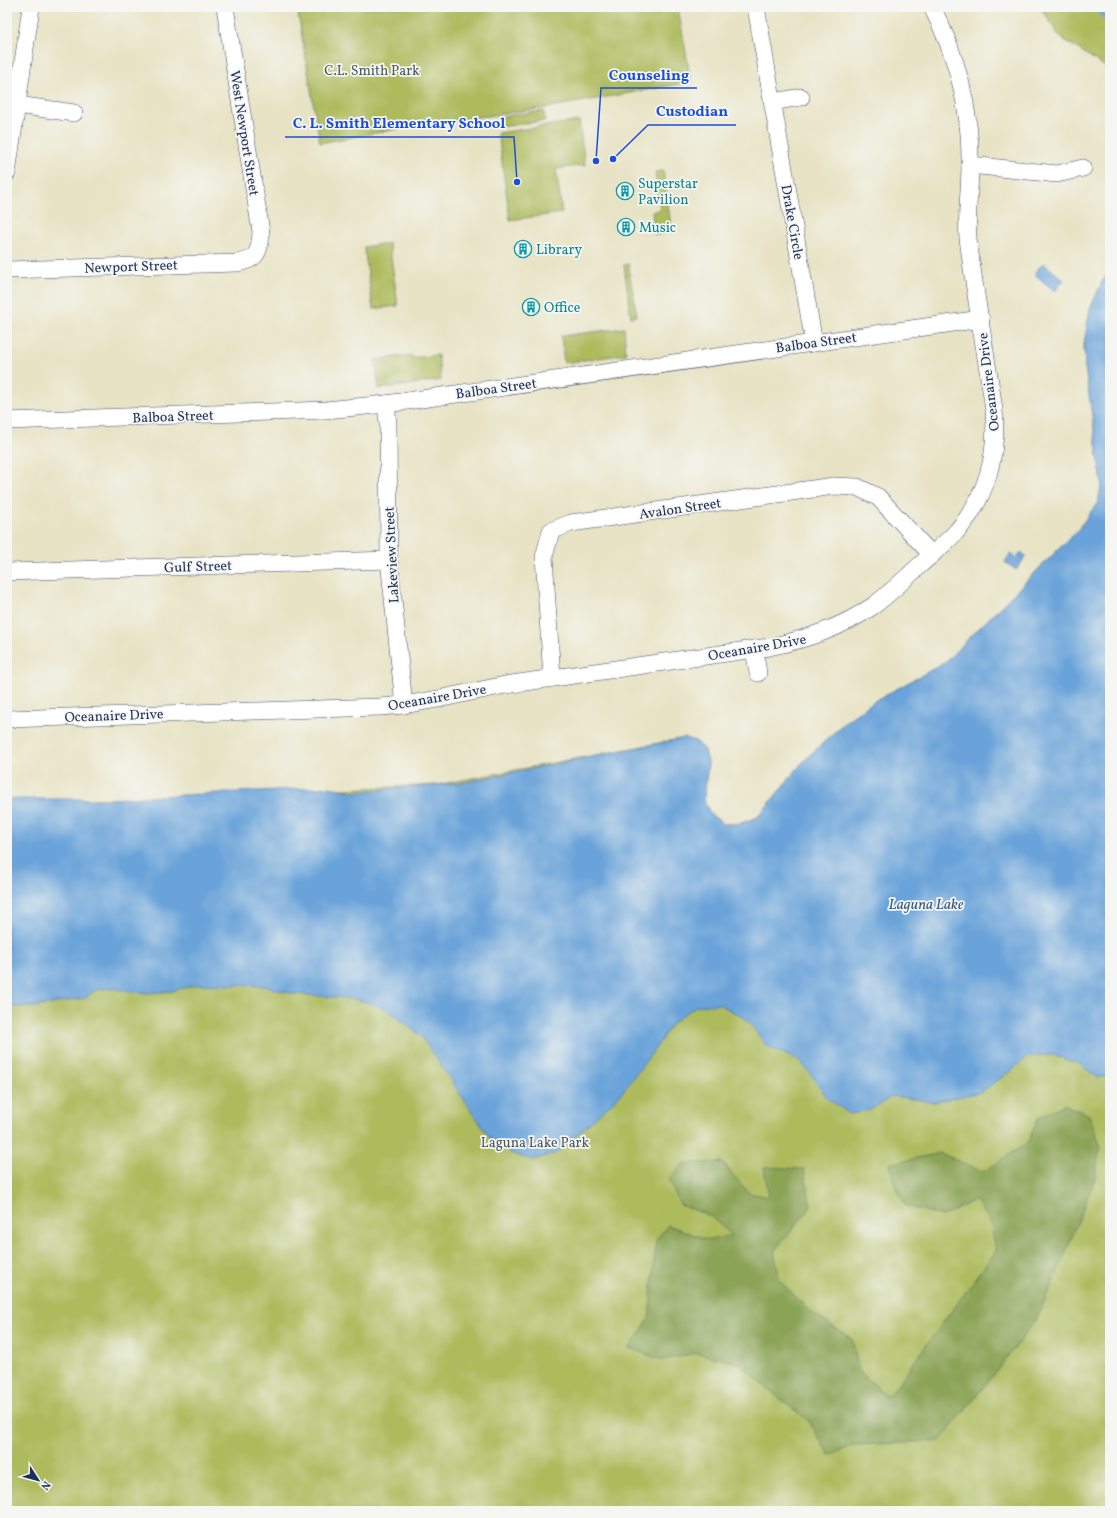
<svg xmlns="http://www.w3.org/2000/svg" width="1117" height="1518" viewBox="0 0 1117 1518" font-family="Vollkorn,serif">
<rect width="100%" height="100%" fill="#f6f6f2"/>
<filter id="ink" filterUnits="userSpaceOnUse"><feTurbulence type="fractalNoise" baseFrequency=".025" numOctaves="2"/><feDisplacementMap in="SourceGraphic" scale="8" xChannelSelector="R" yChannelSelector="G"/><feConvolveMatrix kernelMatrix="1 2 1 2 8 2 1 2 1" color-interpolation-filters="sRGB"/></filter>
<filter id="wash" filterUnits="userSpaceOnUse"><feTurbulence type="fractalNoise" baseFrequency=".012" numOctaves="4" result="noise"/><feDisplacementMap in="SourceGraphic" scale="16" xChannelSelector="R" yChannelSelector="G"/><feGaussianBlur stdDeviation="0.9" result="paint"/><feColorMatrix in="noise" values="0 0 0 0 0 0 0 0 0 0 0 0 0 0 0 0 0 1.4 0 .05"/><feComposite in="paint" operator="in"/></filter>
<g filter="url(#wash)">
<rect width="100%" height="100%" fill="#e8e3c4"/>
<g fill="#adbb5d" stroke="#64755e">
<path d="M 297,7 L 678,7 L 691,82 L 545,108 L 414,126 L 320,143 Z"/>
<path d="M 1040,7 L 1110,7 L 1110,70 L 1060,37 Z"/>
<path d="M 544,111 L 545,121 L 499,127 L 498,117 Z"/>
<path d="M 579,121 L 585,165 L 556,169 L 562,213 L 510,220 L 498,133 Z"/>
<path d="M 663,171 L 672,232 L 655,235 L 652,212 L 660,210 L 655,172 Z"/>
<path d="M 389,243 L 398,306 L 373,309 L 364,247 Z"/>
<path d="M 629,264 L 630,276 L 637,316 L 631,317 L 624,265 Z"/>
<path d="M 1110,271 L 1110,1511 L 7,1511 L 7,801 L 107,799 L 436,785 L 685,738 L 696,741 L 705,751 L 708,763 L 704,800 L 710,814 L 724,824 L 739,824 L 758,817 L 803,762 L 845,722 L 873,702 L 944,663 L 1078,530 L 1098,502 L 1102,484 L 1085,367 L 1084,344 L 1090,309 L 1102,282 Z"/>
<path d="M 624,328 L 626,354 L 564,363 L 561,336 Z"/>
<path d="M 411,355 L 411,358 L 438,355 L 441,380 L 379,389 L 375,360 Z"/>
</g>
<path fill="#8aa354" stroke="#526959" d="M 1064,1104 L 1089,1115 L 1100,1145 L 1095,1179 L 1061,1264 L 1037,1318 L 1011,1353 L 940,1441 L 855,1445 L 829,1455 L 809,1421 L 768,1389 L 740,1364 L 697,1353 L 662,1360 L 629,1348 L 649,1319 L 656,1240 L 668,1225 L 708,1240 L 732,1235 L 710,1216 L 680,1205 L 669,1179 L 683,1164 L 722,1162 L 749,1193 L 769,1197 L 764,1167 L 804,1169 L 811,1207 L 774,1251 L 780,1281 L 811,1312 L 852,1339 L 859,1371 L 888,1397 L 996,1251 L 990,1221 L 975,1200 L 943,1216 L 906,1206 L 894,1183 L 890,1164 L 940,1153 L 983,1172 L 1028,1142 L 1038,1118 Z"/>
<g fill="#69a3d9" stroke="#42699c">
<path d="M 1043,263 L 1064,280 L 1055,291 L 1034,274 Z"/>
<path d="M 1110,271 L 1110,1075 L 1098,1078 L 1080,1064 L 1053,1055 L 1029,1056 L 1004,1076 L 981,1092 L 934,1102 L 893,1096 L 870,1110 L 850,1114 L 828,1099 L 813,1077 L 800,1061 L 767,1046 L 746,1019 L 719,1004 L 696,1006 L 673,1022 L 655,1049 L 620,1095 L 557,1153 L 532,1160 L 510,1153 L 490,1138 L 421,1036 L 385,1008 L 355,999 L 294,994 L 264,986 L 199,984 L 172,991 L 146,993 L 110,988 L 96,990 L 85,998 L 34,1007 L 7,1007 L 7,799 L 107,799 L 330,787 L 355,792 L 461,783 L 685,738 L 696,741 L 705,751 L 708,763 L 704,800 L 710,814 L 724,824 L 739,824 L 758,817 L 803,762 L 845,722 L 873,702 L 944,663 L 1078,530 L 1098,502 L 1102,484 L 1085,367 L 1084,344 L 1090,309 L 1102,282 Z"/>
<path d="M 1021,552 L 1026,556 L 1016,570 L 1005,562 L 1010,554 L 1016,558 Z"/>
</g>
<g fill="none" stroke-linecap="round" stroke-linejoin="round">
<path stroke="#69a3d9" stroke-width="4" d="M 1095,7 L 1110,22"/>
</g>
</g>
<g filter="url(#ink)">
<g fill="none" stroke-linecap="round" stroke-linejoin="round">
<defs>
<g id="minor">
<path d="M 756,7 L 814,343"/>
<path d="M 773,102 L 801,97"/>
<path d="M 17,105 L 74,113"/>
<path d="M 970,165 L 1057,174 L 1083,168"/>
<path d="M 7,173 L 31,7"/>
<path d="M 7,270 L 237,263 C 257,260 260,252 261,232 L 225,7"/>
<path d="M 386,404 L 388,423 L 389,560 L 404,705"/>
<path d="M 7,421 L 326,410 L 386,404 L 981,319"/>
<path d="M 7,572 L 389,560"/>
<path d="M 754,649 L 758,673"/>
<path d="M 552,678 L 544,557 L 551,531 L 571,523 L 834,486 L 857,487 L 878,497 L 932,555"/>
<path d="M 7,719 L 380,707 L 404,705 L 438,699 L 505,685 L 769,647 C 807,639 841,628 873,606 C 889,594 904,580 919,566 C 931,555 945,544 957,531 C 987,497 998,454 994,410 C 986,353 975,296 968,238 C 966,214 970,190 970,165 C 971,110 957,56 932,7"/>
</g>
</defs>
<use href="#minor" stroke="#3a4a6d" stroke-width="18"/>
<use href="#minor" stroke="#fff" stroke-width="17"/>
</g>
</g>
<defs>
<symbol id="building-ring" viewBox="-11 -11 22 22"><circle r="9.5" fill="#f6f6f2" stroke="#0f9aa8" stroke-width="1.5"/><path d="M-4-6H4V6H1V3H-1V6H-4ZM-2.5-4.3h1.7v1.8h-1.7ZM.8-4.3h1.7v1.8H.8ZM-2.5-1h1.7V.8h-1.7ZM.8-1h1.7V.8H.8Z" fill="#0f9aa8"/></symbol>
</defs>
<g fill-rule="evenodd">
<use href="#building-ring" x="615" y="181" width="20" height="20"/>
<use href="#building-ring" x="616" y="217" width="20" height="20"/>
<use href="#building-ring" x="513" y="239" width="20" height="20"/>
<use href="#building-ring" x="521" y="297" width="20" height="20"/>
</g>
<g text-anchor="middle" stroke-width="3.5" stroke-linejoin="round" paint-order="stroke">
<g font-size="14" fill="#47595e" stroke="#f6f6f2">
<text x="372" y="75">C.L. Smith Park</text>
<text x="535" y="1147">Laguna Lake Park</text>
</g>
<g font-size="14" fill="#1b2f5e" stroke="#f6f6f2">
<text transform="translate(245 133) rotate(81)" y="5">West Newport Street</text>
<text transform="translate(793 222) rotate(80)" y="5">Drake Circle</text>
<text transform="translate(131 266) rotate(-2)" y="5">Newport Street</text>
<text transform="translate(816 342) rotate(-8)" y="5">Balboa Street</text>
<text transform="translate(988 382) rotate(-97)" y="5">Oceanaire Drive</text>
<text transform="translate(496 388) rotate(-8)" y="5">Balboa Street</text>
<text transform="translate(173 416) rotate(-2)" y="5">Balboa Street</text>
<text transform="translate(680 508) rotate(-8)" y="5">Avalon Street</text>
<text transform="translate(391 555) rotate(-93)" y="5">Lakeview Street</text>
<text transform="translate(198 566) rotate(-2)" y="5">Gulf Street</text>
<text transform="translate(757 647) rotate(-10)" y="5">Oceanaire Drive</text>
<text transform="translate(437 697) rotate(-10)" y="5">Oceanaire Drive</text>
<text transform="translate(114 715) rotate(-2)" y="5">Oceanaire Drive</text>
</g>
<g font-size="14" fill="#0d838f" stroke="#f6f6f2" text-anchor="start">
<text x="638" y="188">Superstar<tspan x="638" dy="16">Pavilion</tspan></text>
<text x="639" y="232">Music</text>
<text x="536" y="254">Library</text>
<text x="544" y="312">Office</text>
</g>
<g font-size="15" font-style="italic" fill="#365889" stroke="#f6f6f2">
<text x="926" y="909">Laguna Lake</text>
</g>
</g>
<path fill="none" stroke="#1d4ed8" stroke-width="1.5" d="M596 161L601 88H697M613 159L648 125H736M517 182L514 137H285"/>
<g fill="#1d4ed8" stroke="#f6f6f2" stroke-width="1.5">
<circle cx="596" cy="161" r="4"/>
<circle cx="613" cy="159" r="4"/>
<circle cx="517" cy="182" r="4"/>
</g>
<g font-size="15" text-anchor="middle" font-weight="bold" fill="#1d4ed8" stroke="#f6f6f2" stroke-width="3.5" stroke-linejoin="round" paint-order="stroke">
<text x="649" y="80">Counseling</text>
<text x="692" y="116">Custodian</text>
<text x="399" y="128">C. L. Smith Elementary School</text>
</g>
<rect width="1117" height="1518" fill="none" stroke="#f6f6f2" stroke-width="24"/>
<g transform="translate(38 1480) rotate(126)" stroke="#f6f6f2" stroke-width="3" paint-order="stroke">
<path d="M0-3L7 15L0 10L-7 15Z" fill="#1b2f5e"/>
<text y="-6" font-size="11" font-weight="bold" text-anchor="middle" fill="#1b2f5e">N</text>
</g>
</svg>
